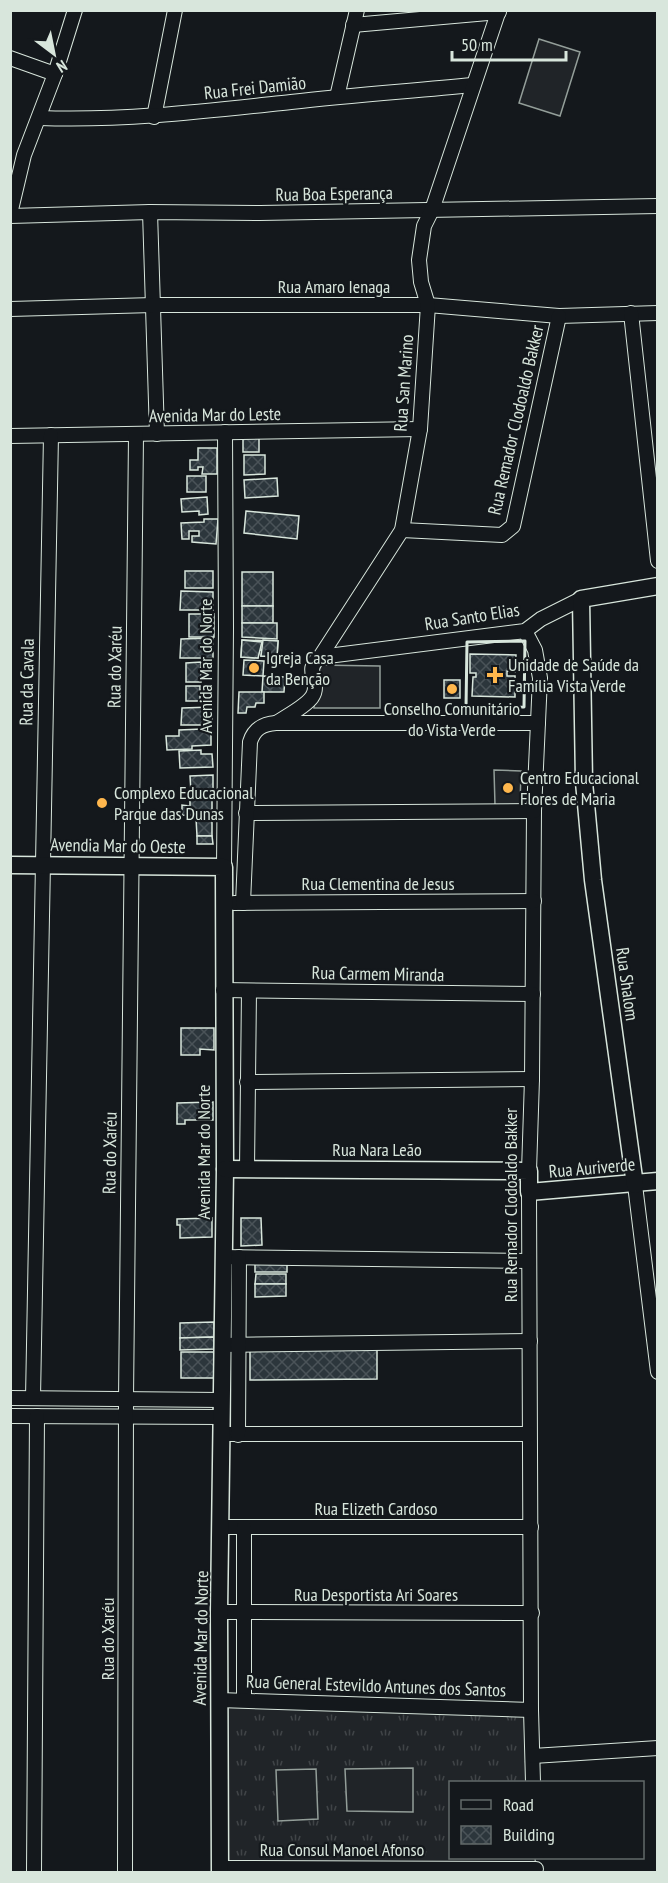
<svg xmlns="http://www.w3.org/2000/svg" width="668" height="1883" viewBox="0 0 668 1883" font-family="'PT Sans Narrow',sans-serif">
<defs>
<pattern id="grass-tufts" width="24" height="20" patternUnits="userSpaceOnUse" patternTransform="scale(1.5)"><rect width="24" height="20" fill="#202428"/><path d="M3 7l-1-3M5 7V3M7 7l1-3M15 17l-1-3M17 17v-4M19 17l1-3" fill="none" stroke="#404447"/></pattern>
<pattern id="building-cross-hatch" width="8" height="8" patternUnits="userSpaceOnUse" patternTransform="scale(1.5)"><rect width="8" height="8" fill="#2c363c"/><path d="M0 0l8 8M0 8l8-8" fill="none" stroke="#4a5358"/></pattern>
</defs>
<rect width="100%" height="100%" fill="#14181c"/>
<path fill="url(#grass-tufts)" stroke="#939e99" stroke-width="1.5" d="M 224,1700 L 531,1710 L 533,1782 L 450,1782 L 450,1858 L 535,1858 L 536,1869 L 220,1861 Z"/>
<g fill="#202428" stroke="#939e99" stroke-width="1.5">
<path d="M 539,39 L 580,52 L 560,116 L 519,103 Z"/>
<path d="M 316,665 L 380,666 L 380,708 L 314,708 Z"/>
<path d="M 494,770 L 521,771 L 520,806 L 495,805 Z"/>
<path d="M 413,1768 L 413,1812 L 347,1811 L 345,1769 Z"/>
<path d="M 316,1769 L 318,1819 L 278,1821 L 276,1770 Z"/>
</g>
<g fill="url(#building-cross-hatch)" stroke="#d8e6dc" stroke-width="1.5">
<rect x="243" y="434" width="16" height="18"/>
<path d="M 198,448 L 217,448 L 217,474 L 202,474 L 203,467 L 198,467 L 198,470 L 190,470 L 190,460 L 198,460 Z"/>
<path d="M 244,455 L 265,455 L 265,474 L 244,475 Z"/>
<rect x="187" y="476" width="19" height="16"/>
<path d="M 277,478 L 278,496 L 245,498 L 244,480 Z"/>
<path d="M 207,497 L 208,514 L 199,515 L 199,511 L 182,512 L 181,499 Z"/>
<path d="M 246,511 L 299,516 L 297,539 L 244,533 Z"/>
<path d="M 204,519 L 218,519 L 216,544 L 192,542 L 192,536 L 199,536 L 199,531 L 189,531 L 189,539 L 182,539 L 181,523 L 204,522 Z"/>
<rect x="185" y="571" width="28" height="17"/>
<rect x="242" y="572" width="31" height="34"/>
<path d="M 181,591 L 213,592 L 213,610 L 180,610 Z"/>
<rect x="242" y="606" width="31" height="17"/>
<rect x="189" y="614" width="25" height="23"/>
<path d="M 242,623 L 277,623 L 277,639 L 242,637 Z"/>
<path d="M 213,638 L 213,658 L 180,658 L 181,639 Z"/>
<path d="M 242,640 L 278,641 L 277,657 L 261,656 L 262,650 L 259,650 L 258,658 L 241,657 Z"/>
<path d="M 242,640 L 262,642 L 258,658 L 241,657 Z"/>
<path d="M 263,640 L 278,641 L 277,657 L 261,656 Z"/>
<path d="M 470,654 L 516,655 L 515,672 L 507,671 L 507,676 L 515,676 L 515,697 L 472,696 L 473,677 L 476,677 L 476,673 L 470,673 Z"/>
<path d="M 244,660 L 264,661 L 263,676 L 243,675 Z"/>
<path d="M 201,662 L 201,682 L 186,682 L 186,663 Z"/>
<path d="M 263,676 L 285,677 L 284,692 L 262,692 Z"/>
<rect x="444" y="680" width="16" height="18"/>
<rect x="186" y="686" width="14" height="15"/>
<path d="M 239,692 L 264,692 L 264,703 L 256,703 L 255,707 L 247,707 L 246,713 L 238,713 Z"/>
<path d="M 212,707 L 212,725 L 181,725 L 182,708 Z"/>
<path d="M 202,729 L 202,731 L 211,731 L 211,745 L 192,746 L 192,749 L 167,750 L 166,736 L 179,736 L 179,730 Z"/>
<path d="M 201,750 L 201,754 L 212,754 L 213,767 L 180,768 L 179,751 Z"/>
<path d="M 213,775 L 213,791 L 191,792 L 190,776 Z"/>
<path d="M 190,797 L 212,798 L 212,816 L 182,815 L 182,805 L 190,806 Z"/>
<path d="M 196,818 L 212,818 L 212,836 L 197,836 Z"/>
<path d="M 197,836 L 212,836 L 213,844 L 197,844 Z"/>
<path d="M 181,1028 L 214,1028 L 214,1050 L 200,1049 L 200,1055 L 181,1055 Z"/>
<path d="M 213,1102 L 213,1120 L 185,1120 L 185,1124 L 177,1124 L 177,1103 Z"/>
<path d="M 212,1218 L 212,1237 L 180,1238 L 180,1225 L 177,1225 L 177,1219 Z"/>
<path d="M 241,1218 L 261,1218 L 262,1245 L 241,1246 Z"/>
<path d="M 287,1259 L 287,1272 L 255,1272 L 255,1260 Z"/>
<path d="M 256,1274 L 286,1274 L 286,1284 L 255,1284 Z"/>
<path d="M 255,1284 L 286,1284 L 286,1296 L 255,1297 Z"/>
<path d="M 214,1322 L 214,1337 L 180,1338 L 180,1323 Z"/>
<path d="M 214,1337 L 214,1349 L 180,1350 L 180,1338 Z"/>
<path d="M 250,1349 L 377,1349 L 377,1379 L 250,1380 Z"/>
<rect x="181" y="1352" width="33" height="26"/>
</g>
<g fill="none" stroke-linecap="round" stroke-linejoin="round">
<defs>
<g id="minor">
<path d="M 353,25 L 499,12"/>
<path d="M 10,58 L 55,74"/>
<path d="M 337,97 L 357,10"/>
<path d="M 154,117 L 175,10"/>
<path d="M 40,118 C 125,121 207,111 291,102 C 351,95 412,91 473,85"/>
<path d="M 150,212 L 157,434"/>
<path d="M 10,214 L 24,155 L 55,74 L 75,10"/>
<path d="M 10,216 L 150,212 L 260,213 L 658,206"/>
<path d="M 10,309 L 153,305 L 428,305 L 559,316 L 658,313"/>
<path d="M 631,313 L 658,561"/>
<path d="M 10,436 L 420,429"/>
<path d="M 402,530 L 502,535 L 513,526 L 559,316"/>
<path d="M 525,631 L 535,650 L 540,678 L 534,811 L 532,1079 L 529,1171"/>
<path d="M 320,657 L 525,631 L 541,619 L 581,599"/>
<path d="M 276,723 C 286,717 306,706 312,697 C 322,683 302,670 320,657 L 402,530 L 420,429 L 428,305 L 421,282 L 419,260 L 424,226 L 432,210 L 499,10"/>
<path d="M 246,813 L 534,811"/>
<path d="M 224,867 L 226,628 L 225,432"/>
<path d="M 234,903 L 534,901"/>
<path d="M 243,903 L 250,742 C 254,729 262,724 276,723 L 538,723"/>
<path d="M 223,990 L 533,994"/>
<path d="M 247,1082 L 532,1079"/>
<path d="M 247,1169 L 249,991"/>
<path d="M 635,1185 L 658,1372"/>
<path d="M 529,1192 L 531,1710 L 533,1782"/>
<path d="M 223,1257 L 529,1261"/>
<path d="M 222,1345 L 530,1341"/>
<path d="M 10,1398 L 221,1400"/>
<path d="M 33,1398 L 51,435"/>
<path d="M 10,1416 L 221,1417"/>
<path d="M 222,1434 L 529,1434"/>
<path d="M 238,1435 L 239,1257"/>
<path d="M 222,1527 L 531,1527"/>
<path d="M 244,1527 L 244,1700"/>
<path d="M 219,1612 L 532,1613"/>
<path d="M 219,1700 L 531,1710"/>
<path d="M 533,1756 L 658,1748"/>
<path d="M 220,1868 L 536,1869"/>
<path d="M 34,1872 L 37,1416"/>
<path d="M 125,1872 L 126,1400 L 136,435"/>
</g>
<g id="tertiary">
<path d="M 10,865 L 224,867 L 225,1169 L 219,1612 L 220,1872"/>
<path d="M 225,1169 L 529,1171 L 529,1192 L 658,1181"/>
<path d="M 635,1185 L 593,880 L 584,782 L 581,599 L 658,586"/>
</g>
</defs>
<use href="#minor" stroke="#d8e6dc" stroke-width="16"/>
<use href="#tertiary" stroke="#d8e6dc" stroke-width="19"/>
<use href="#minor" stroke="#14181c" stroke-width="14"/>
<use href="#tertiary" stroke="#14181c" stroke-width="16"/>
<path stroke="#d8e6dc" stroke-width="3" d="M 525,641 L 524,707 L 466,708 L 467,642 Z"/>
</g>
<g fill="#ffb74d" stroke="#14181c" stroke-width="2">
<circle cx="254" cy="668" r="6"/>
<path d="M492 666h6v6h6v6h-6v6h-6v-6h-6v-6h6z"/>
<circle cx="452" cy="689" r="6"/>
<circle cx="508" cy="788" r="6"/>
<circle cx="102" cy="803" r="6"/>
</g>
<g text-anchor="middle" stroke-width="4.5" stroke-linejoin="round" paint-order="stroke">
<g font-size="18" fill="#d8e6dc" stroke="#14181c">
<text transform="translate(255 88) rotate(-6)" y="6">Rua Frei Damião</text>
<text transform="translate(334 194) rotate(-1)" y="6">Rua Boa Esperança</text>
<text x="334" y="293">Rua Amaro Ienaga</text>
<text transform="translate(404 383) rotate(-86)" y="6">Rua San Marino</text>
<text transform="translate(215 415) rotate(-1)" y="6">Avenida Mar do Leste</text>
<text transform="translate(516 420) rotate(-77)" y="6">Rua Remador Clodoaldo Bakker</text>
<text transform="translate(472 617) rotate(-9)" y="6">Rua Santo Elias</text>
<text transform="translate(206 666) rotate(-90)" y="6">Avenida Mar do Norte</text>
<text transform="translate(115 667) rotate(-89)" y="6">Rua do Xaréu</text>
<text transform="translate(27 682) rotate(-89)" y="6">Rua da Cavala</text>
<text transform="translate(118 846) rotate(1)" y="6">Avendia Mar do Oeste</text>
<text x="378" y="890">Rua Clementina de Jesus</text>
<text transform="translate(378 974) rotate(1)" y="6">Rua Carmem Miranda</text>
<text transform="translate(627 984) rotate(82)" y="6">Rua Shalom</text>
<text x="377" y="1156">Rua Nara Leão</text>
<text transform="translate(204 1152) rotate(-90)" y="6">Avenida Mar do Norte</text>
<text transform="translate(110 1153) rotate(-89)" y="6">Rua do Xaréu</text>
<text transform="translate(592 1168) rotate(-5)" y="6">Rua Auriverde</text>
<text transform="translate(511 1205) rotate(-90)" y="6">Rua Remador Clodoaldo Bakker</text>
<text x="376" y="1515">Rua Elizeth Cardoso</text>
<text x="376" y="1601">Rua Desportista Ari Soares</text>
<text transform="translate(201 1638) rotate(-89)" y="6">Avenida Mar do Norte</text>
<text transform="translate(108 1639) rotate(-90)" y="6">Rua do Xaréu</text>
<text transform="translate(376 1686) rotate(2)" y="6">Rua General Estevildo Antunes dos Santos</text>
<text x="342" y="1856">Rua Consul Manoel Afonso</text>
</g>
<g font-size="18" fill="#d8e6dc" stroke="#14181c" text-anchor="start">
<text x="266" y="664">Igreja Casa<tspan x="266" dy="21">da Benção</tspan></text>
<text x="508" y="671">Unidade de Saúde da<tspan x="508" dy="21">Família Vista Verde</tspan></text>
<text x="452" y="715" text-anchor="middle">Conselho Comunitário<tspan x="452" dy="21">do Vista Verde</tspan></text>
<text x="520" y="784">Centro Educacional<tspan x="520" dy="21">Flores de Maria</tspan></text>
<text x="114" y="799">Complexo Educacional<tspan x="114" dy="21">Parque das Dunas</tspan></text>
</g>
</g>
<rect width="668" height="1883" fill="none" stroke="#d8e6dc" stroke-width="24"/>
<rect x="449" y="1781" width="195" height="78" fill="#14181c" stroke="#626a69" stroke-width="1.5"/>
<rect x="461" y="1800" width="30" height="9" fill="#14181c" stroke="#626a69" stroke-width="1.5"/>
<text x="503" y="1811" font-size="18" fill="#d8e6dc">Road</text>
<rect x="461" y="1826" width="30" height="18" fill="url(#building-cross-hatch)" stroke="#626a69" stroke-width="1.5"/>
<text x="503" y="1841" font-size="18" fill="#d8e6dc">Building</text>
<g transform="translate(54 54) rotate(148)" stroke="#14181c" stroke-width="4.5" paint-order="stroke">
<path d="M0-4.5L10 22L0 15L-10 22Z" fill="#d8e6dc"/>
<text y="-9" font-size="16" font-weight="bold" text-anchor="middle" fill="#d8e6dc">N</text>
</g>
<path d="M452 51v9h114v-9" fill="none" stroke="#d8e6dc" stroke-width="3"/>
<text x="461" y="51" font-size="18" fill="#d8e6dc" stroke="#14181c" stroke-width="4.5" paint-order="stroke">50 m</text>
</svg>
